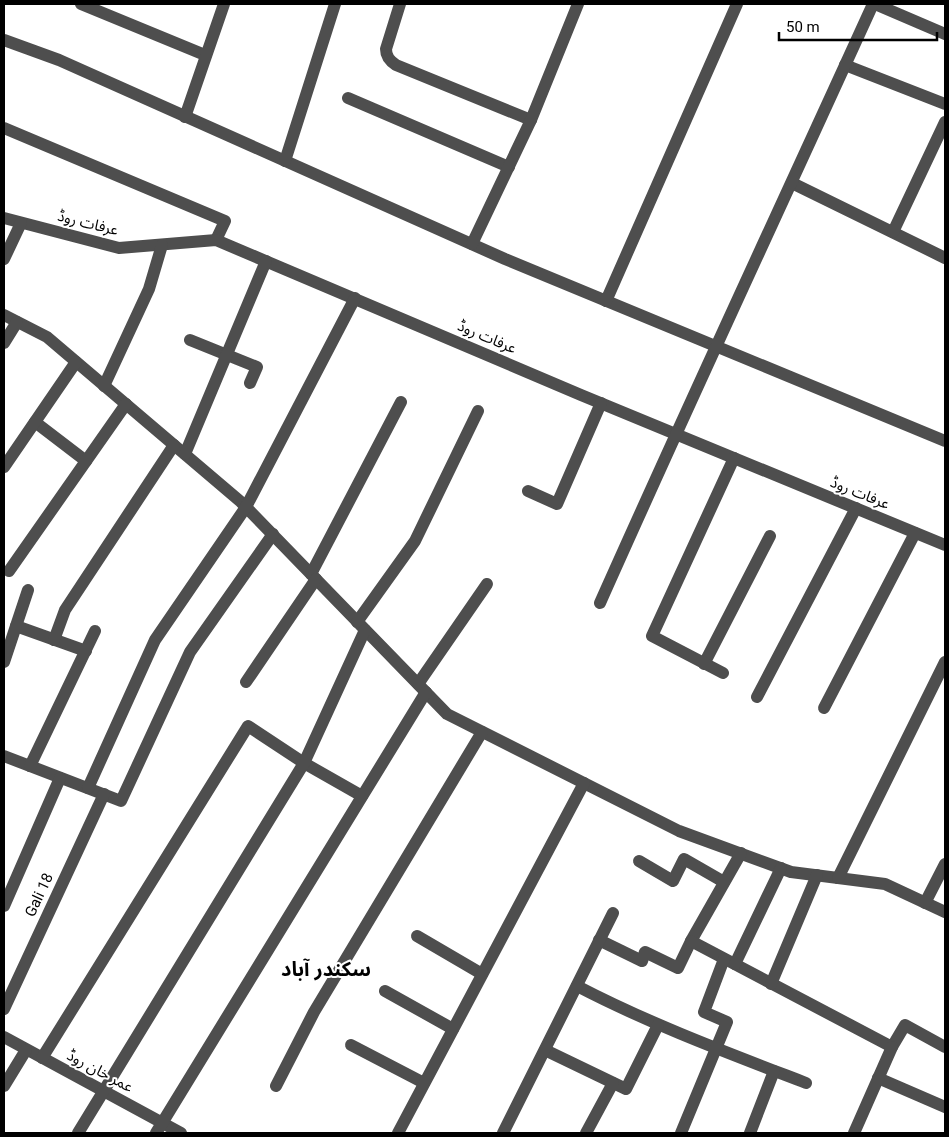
<svg xmlns="http://www.w3.org/2000/svg" width="949" height="1137" viewBox="0 0 949 1137" font-family="Roboto,'Noto Sans Arabic',sans-serif">
<rect width="100%" height="100%" fill="#fff"/>
<g fill="none" stroke-linecap="round" stroke-linejoin="round">
<g stroke="#4e4e4e" stroke-width="12">
<path d="M 81,4 L 205,55"/>
<path d="M 400,4 L 386,49 C 386,57 390,61 396,65 L 531,120"/>
<path d="M 875,4 L 945,34"/>
<path d="M 4,40 L 59,60 L 505,259 L 945,441"/>
<path d="M 845,65 L 945,104"/>
<path d="M 348,98 L 509,167"/>
<path d="M 185,117 L 224,4"/>
<path d="M 4,128 L 225,221 L 216,240"/>
<path d="M 285,161 L 335,4"/>
<path d="M 792,183 L 945,258"/>
<path d="M 4,218 L 119,248 L 216,240 L 581,395 L 945,545"/>
<path d="M 893,232 L 945,122"/>
<path d="M 472,244 L 531,120 L 578,4"/>
<path d="M 4,259 L 21,223"/>
<path d="M 606,301 L 737,4"/>
<path d="M 4,315 L 47,337 L 241,502 L 447,714 L 679,831 L 791,872 L 885,884 L 945,912"/>
<path d="M 190,340 L 257,367 L 250,383"/>
<path d="M 4,343 L 17,322"/>
<path d="M 104,386 L 149,289 L 162,245"/>
<path d="M 35,422 L 86,461"/>
<path d="M 185,454 L 266,261"/>
<path d="M 4,467 L 76,362"/>
<path d="M 528,491 L 557,504 L 601,403"/>
<path d="M 9,571 L 126,404"/>
<path d="M 311,574 L 401,402"/>
<path d="M 600,603 C 689,403 782,204 873,4"/>
<path d="M 357,622 L 415,541 L 478,411"/>
<path d="M 16,626 L 86,651"/>
<path d="M 54,640 L 65,610 L 174,445"/>
<path d="M 4,662 L 28,590"/>
<path d="M 704,664 L 770,536"/>
<path d="M 723,673 L 652,636 L 734,458"/>
<path d="M 246,682 L 316,579"/>
<path d="M 418,684 L 487,584"/>
<path d="M 757,697 L 856,508"/>
<path d="M 824,708 L 915,533"/>
<path d="M 4,756 L 121,801 L 190,652 L 273,534"/>
<path d="M 30,766 L 95,631"/>
<path d="M 88,788 L 155,640 L 246,507 L 355,298"/>
<path d="M 639,861 L 673,881 L 684,859 L 724,882"/>
<path d="M 838,878 L 945,662"/>
<path d="M 925,903 L 945,864"/>
<path d="M 4,906 L 60,778"/>
<path d="M 417,936 L 482,974"/>
<path d="M 599,940 L 642,961 L 645,952 L 678,968 L 691,941 L 741,853"/>
<path d="M 691,941 L 892,1047 L 905,1025 L 945,1047"/>
<path d="M 735,964 L 781,868"/>
<path d="M 771,984 L 817,875"/>
<path d="M 577,986 C 650,1024 728,1053 806,1083"/>
<path d="M 385,991 L 453,1029"/>
<path d="M 4,1009 L 104,794"/>
<path d="M 4,1037 L 181,1133"/>
<path d="M 351,1045 L 424,1083"/>
<path d="M 545,1050 L 626,1089 L 658,1025"/>
<path d="M 42,1058 L 248,726 L 304,763 L 362,796"/>
<path d="M 878,1078 L 945,1107"/>
<path d="M 4,1086 L 26,1050"/>
<path d="M 276,1086 L 314,1012 L 482,732"/>
<path d="M 78,1133 L 304,763 L 365,630"/>
<path d="M 156,1133 L 426,692"/>
<path d="M 398,1133 L 584,783"/>
<path d="M 503,1133 L 613,913"/>
<path d="M 586,1133 L 613,1083"/>
<path d="M 681,1133 L 727,1022 L 704,1012 L 724,959"/>
<path d="M 750,1133 L 774,1071"/>
<path d="M 854,1133 L 892,1047"/>
</g>
</g>
<g text-anchor="middle" stroke-width="4" stroke-linejoin="round" paint-order="stroke">
<g font-size="15" fill="#000" stroke="#fff">
<text transform="translate(88 223) rotate(14)" y="5">عرفات روڈ</text>
<text transform="translate(487 337) rotate(23)" y="5">عرفات روڈ</text>
<text transform="translate(860 493) rotate(22)" y="5">عرفات روڈ</text>
<text transform="translate(39 895) rotate(-65)" y="5">Gali 18</text>
<text transform="translate(100 1071) rotate(28)" y="5">عمر خان روڈ</text>
</g>
<g font-size="20" font-weight="bold" fill="#000" stroke="#fff">
<text x="326" y="976">سکندر آباد</text>
</g>
</g>
<rect width="949" height="1137" fill="none" stroke="#000000" stroke-width="10"/>
<path d="M779 32v8h158v-8" fill="none" stroke="#000000" stroke-width="2.5"/>
<text x="786" y="32" font-size="15" fill="#000000" stroke="#ffffff" stroke-width="4" paint-order="stroke">50 m</text>
</svg>
